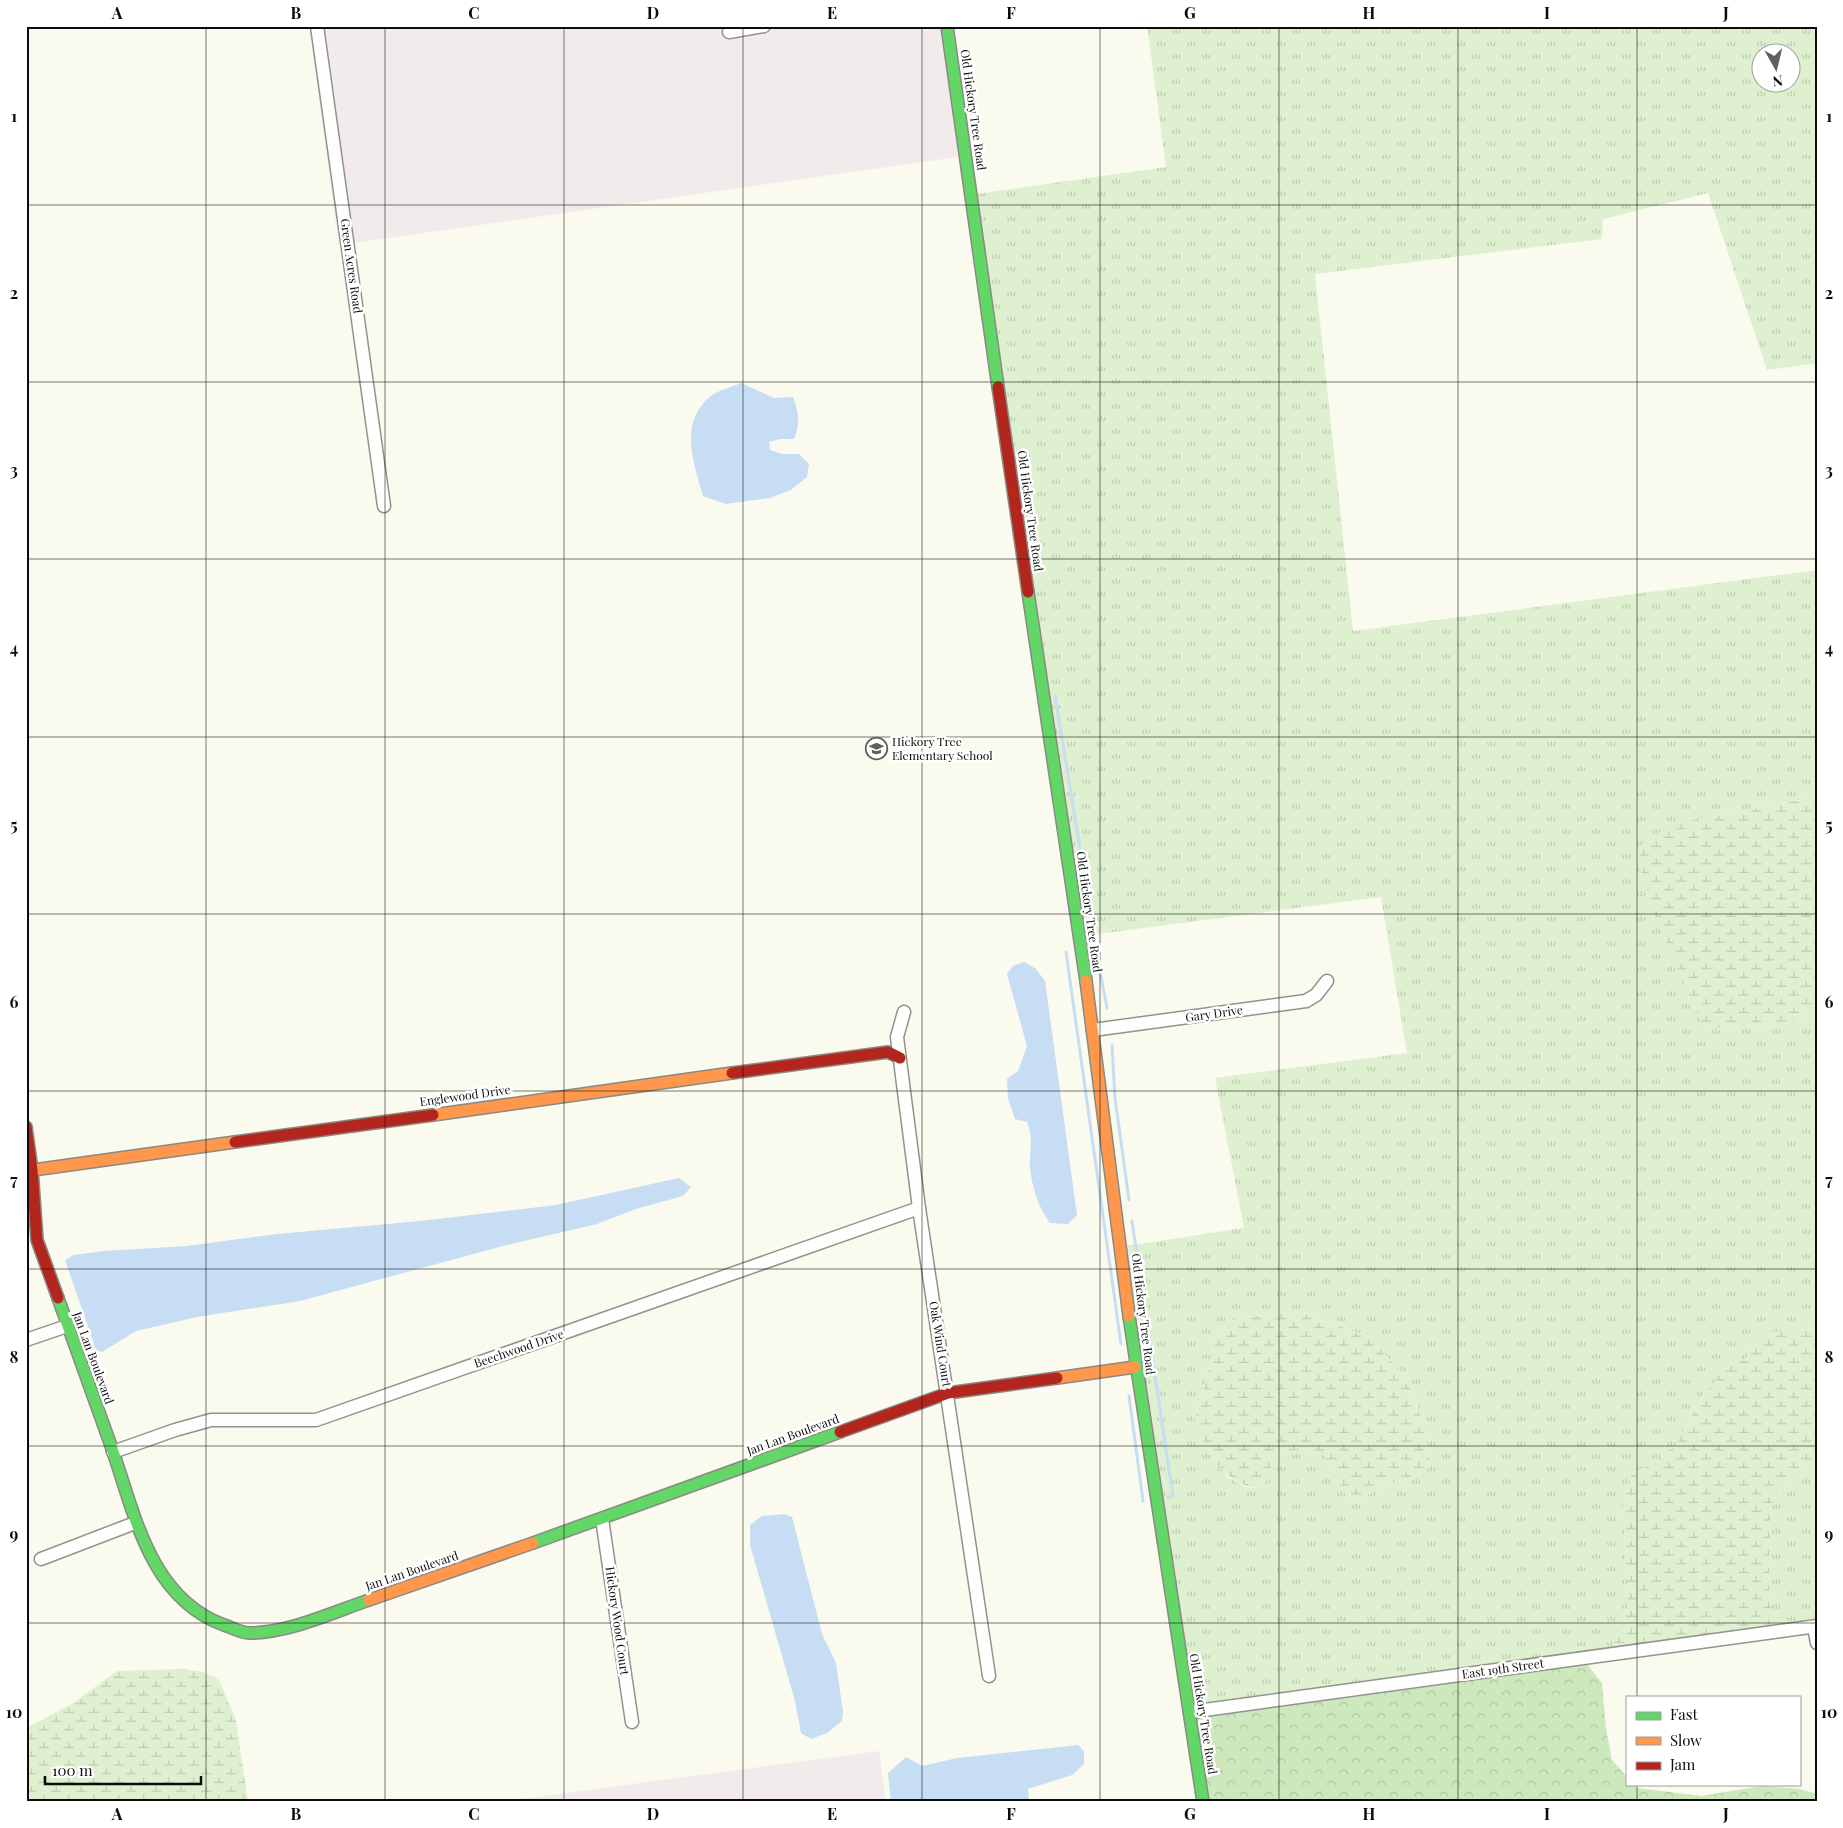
<svg xmlns="http://www.w3.org/2000/svg" width="1843" height="1828" viewBox="0 0 1843 1828" font-family="'Playfair Display',serif">
<defs>
<pattern id="grass-tufts" width="24" height="20" patternUnits="userSpaceOnUse" patternTransform="scale(1.25)"><rect width="24" height="20" fill="#def0cf"/><path d="M3 7l-1-3M5 7V3M7 7l1-3M15 17l-1-3M17 17v-4M19 17l1-3" fill="none" stroke="#bdcdb1"/></pattern>
<pattern id="forest-crowns" width="20" height="18" patternUnits="userSpaceOnUse" patternTransform="scale(1.25)"><rect width="20" height="18" fill="#cde8bd"/><path d="M2 6a3 3 0 1 1 6 0M12 15a3 3 0 1 1 6 0" fill="none" stroke="#afc6a1"/></pattern>
<pattern id="wetland-marsh" width="20" height="14" patternUnits="userSpaceOnUse" patternTransform="scale(1.25)"><rect width="20" height="14" fill="#def0cf"/><path d="M1 5h8M5 5V1M11 12h8M15 12V8" fill="none" stroke="#bdcdb1"/></pattern>
</defs>
<rect width="100%" height="100%" fill="#fafaef"/>
<g fill="#f2ebec">
<path d="M 309,26 L 942,26 L 958,157 L 339,245 Z"/>
<path d="M 879,1751 L 886,1802 L 498,1802 Z"/>
</g>
<g fill="url(#grass-tufts)" fill-rule="evenodd">
<path d="M 1147,26 L 1817,26 L 1817,363 L 1767,370 L 1708,193 L 1603,219 L 1602,239 L 1315,274 L 1353,631 L 1817,570 L 1817,797 L 1671,824 L 1704,1029 L 1789,1022 L 1817,1010 L 1817,1327 L 1763,1334 L 1744,1361 L 1704,1394 L 1677,1443 L 1656,1461 L 1632,1474 L 1623,1504 L 1628,1602 L 1622,1629 L 1612,1647 L 1587,1664 L 1196,1716 L 1141,1366 L 1126,1246 L 1244,1228 L 1215,1078 L 1407,1053 L 1381,897 L 1098,934 L 1083,931 L 976,194 L 1166,167 ZM 1760,52 L 1790,52 L 1790,82 L 1760,82 ZM 1298,1312 L 1370,1337 L 1406,1379 L 1417,1405 L 1427,1441 L 1430,1467 L 1410,1479 L 1389,1484 L 1362,1498 L 1347,1497 L 1323,1455 L 1303,1450 L 1279,1452 L 1271,1462 L 1260,1488 L 1246,1487 L 1227,1477 L 1194,1422 L 1212,1360 L 1216,1337 L 1233,1318 Z"/>
<path d="M 1817,1461 L 1817,1632 L 1784,1636 L 1771,1607 L 1769,1588 L 1770,1517 L 1773,1501 L 1780,1489 L 1796,1480 Z"/>
</g>
<path fill="url(#forest-crowns)" d="M 1587,1664 L 1602,1683 L 1606,1729 L 1612,1760 L 1627,1777 L 1627,1784 L 1633,1784 L 1637,1788 L 1701,1796 L 1761,1786 L 1800,1789 L 1817,1794 L 1817,1802 L 1276,1802 L 1275,1799 L 1208,1802 L 1196,1716 Z"/>
<g fill="url(#wetland-marsh)">
<path d="M 1817,797 L 1817,1010 L 1789,1022 L 1704,1029 L 1656,918 L 1640,869 L 1641,845 L 1671,824 Z"/>
<path d="M 1298,1312 L 1370,1337 L 1406,1379 L 1417,1405 L 1427,1441 L 1430,1467 L 1410,1479 L 1389,1484 L 1362,1498 L 1347,1497 L 1323,1455 L 1303,1450 L 1279,1452 L 1271,1462 L 1271,1476 L 1260,1488 C 1222,1486 1209,1452 1194,1422 L 1212,1360 L 1216,1337 L 1233,1318 Z"/>
<path d="M 1817,1327 L 1817,1461 L 1796,1480 L 1780,1489 L 1773,1501 L 1770,1517 L 1769,1588 L 1771,1607 L 1784,1636 L 1587,1664 L 1612,1647 L 1622,1629 L 1628,1602 L 1623,1504 L 1632,1474 L 1656,1461 L 1677,1443 L 1704,1394 L 1727,1366 L 1745,1360 L 1763,1333 Z"/>
<path d="M 184,1669 L 204,1672 L 219,1680 L 236,1720 L 248,1802 L 26,1802 L 26,1728 L 72,1704 L 117,1671 Z"/>
</g>
<g fill="#c6ddf3">
<path d="M 741,383 L 774,398 L 793,397 C 799,412 800,424 794,439 L 780,439 L 769,442 L 770,450 L 782,454 L 799,454 L 809,464 L 807,477 L 791,490 L 770,498 L 726,504 L 703,496 C 693,460 678,422 712,395 C 720,390 732,387 741,383 Z"/>
<path d="M 1024,962 L 1036,969 L 1045,981 L 1077,1215 L 1068,1224 L 1050,1223 C 1039,1209 1032,1187 1030,1168 C 1029,1152 1034,1138 1027,1122 L 1015,1119 L 1008,1098 L 1007,1079 L 1018,1071 L 1027,1046 L 1007,974 L 1013,966 Z"/>
<path d="M 679,1178 L 691,1187 L 683,1196 L 636,1209 L 597,1224 L 503,1246 L 300,1301 L 197,1317 L 136,1331 L 102,1352 L 96,1350 L 65,1260 L 74,1255 L 104,1251 L 187,1246 L 277,1234 L 420,1221 L 556,1205 Z"/>
<path d="M 784,1514 L 792,1517 L 822,1634 L 836,1663 L 843,1712 L 842,1721 L 827,1733 L 811,1739 L 801,1733 L 795,1701 L 750,1545 L 750,1525 L 762,1516 Z"/>
<path d="M 1078,1745 L 1084,1751 L 1084,1764 L 1072,1775 L 1028,1789 L 1029,1802 L 891,1802 L 888,1773 L 906,1757 L 922,1766 L 957,1758 Z"/>
</g>
<g fill="none" stroke-linecap="round" stroke-linejoin="round">
<g stroke="#c6ddf3" stroke-width="3">
<path d="M 1055,696 L 1093,928"/>
<path d="M 1095,945 L 1107,1008"/>
<path d="M 1066,952 L 1121,1344"/>
<path d="M 1112,1045 L 1115,1098 L 1129,1200"/>
<path d="M 1132,1221 L 1173,1496 L 1168,1497"/>
<path d="M 1129,1396 L 1143,1501"/>
</g>
<defs>
<g id="street">
<path d="M 317,26 L 384,506"/>
<path d="M 729,32 L 764,26"/>
<path d="M 904,1012 L 897,1037 L 919,1208 L 989,1676"/>
<path d="M 1093,1030 L 1306,1001 L 1316,995 L 1327,981"/>
<path d="M 26,1340 L 67,1326"/>
<path d="M 113,1452 L 175,1430 L 211,1420 L 316,1420 L 919,1208"/>
<path d="M 602,1519 L 632,1722"/>
<path d="M 41,1559 L 135,1523"/>
<path d="M 1814,1627 L 1817,1643"/>
<path d="M 1190,1712 L 1817,1626"/>
</g>
<g id="fast">
<path d="M 947,26 L 998,387"/>
<path d="M 1028,592 L 1086,981"/>
<path d="M 58,1298 C 75,1346 93,1395 110,1443 C 134,1510 148,1597 224,1625 C 231,1627 241,1633 249,1633 C 289,1633 331,1613 369,1600"/>
<path d="M 1129,1316 L 1203,1802"/>
<path d="M 533,1543 L 840,1432"/>
</g>
<g id="slow">
<path d="M 1086,981 L 1129,1316"/>
<path d="M 433,1115 L 732,1073"/>
<path d="M 26,1171 L 235,1142"/>
<path d="M 1057,1378 L 1135,1367"/>
<path d="M 369,1600 L 533,1543"/>
</g>
<g id="jam">
<path d="M 998,387 L 1028,592"/>
<path d="M 732,1073 L 888,1052 L 900,1058"/>
<path d="M 26,1127 L 32,1170 L 37,1240 L 58,1298"/>
<path d="M 235,1142 L 433,1115"/>
<path d="M 840,1432 L 948,1393 L 1057,1378"/>
</g>
</defs>
<use href="#street" stroke="#93938e" stroke-width="15"/>
<use href="#fast" stroke="#8a8a85" stroke-width="14"/>
<use href="#slow" stroke="#8a8a85" stroke-width="14"/>
<use href="#jam" stroke="#8a8a85" stroke-width="14"/>
<use href="#street" stroke="#fefefd" stroke-width="12"/>
<use href="#fast" stroke="#63d668" stroke-width="11"/>
<use href="#slow" stroke="#ff974d" stroke-width="11"/>
<use href="#jam" stroke="#b3261e" stroke-width="11"/>
</g>
<path fill="none" stroke="#0c0c0c" stroke-width="1" stroke-opacity="0.55" d="M 206,26 L 206,1802M 385,26 L 385,1802M 564,26 L 564,1802M 743,26 L 743,1802M 922,26 L 922,1802M 1100,26 L 1100,1802M 1279,26 L 1279,1802M 1458,26 L 1458,1802M 1637,26 L 1637,1697M 26,205 L 1817,205M 26,382 L 1817,382M 26,559 L 1817,559M 26,737 L 1817,737M 26,914 L 1817,914M 26,1091 L 1817,1091M 26,1269 L 1817,1269M 26,1446 L 1817,1446M 26,1623 L 1817,1623M 1637,1784 L 1637,1802"/>
<defs>
<symbol id="school-ring" viewBox="-11 -11 22 22"><circle r="9.5" fill="#fff" stroke="#5f5f5b" stroke-width="1.5"/><path d="M0-5L7-2L0 1L-7-2ZM-4 1L0 2.5L4 1V4Q0 6-4 4Z" fill="#5f5f5b"/></symbol>
</defs>
<g fill-rule="evenodd">
<use href="#school-ring" x="864" y="736" width="25" height="25"/>
</g>
<g text-anchor="middle" stroke-width="5" stroke-linejoin="round" paint-order="stroke">
<g font-size="12" fill="#0c0c0c" stroke="#fff">
<text transform="translate(973 110) rotate(82)" y="4">Old Hickory Tree Road</text>
<text transform="translate(351 266) rotate(82)" y="4">Green Acres Road</text>
<text transform="translate(1030 511) rotate(82)" y="4">Old Hickory Tree Road</text>
<text transform="translate(1089 912) rotate(82)" y="4">Old Hickory Tree Road</text>
<text transform="translate(1214 1014) rotate(-8)" y="4">Gary Drive</text>
<text transform="translate(465 1096) rotate(-8)" y="4">Englewood Drive</text>
<text transform="translate(1143 1314) rotate(83)" y="4">Old Hickory Tree Road</text>
<text transform="translate(940 1344) rotate(81)" y="4">Oak Wind Court</text>
<text transform="translate(519 1349) rotate(-19)" y="4">Beechwood Drive</text>
<text transform="translate(93 1358) rotate(70)" y="4">Jan Lan Boulevard</text>
<text transform="translate(793 1435) rotate(-20)" y="4">Jan Lan Boulevard</text>
<text transform="translate(412 1571) rotate(-19)" y="4">Jan Lan Boulevard</text>
<text transform="translate(617 1621) rotate(82)" y="4">Hickory Wood Court</text>
<text transform="translate(1503 1669) rotate(-8)" y="4">East 19th Street</text>
<text transform="translate(1203 1714) rotate(81)" y="4">Old Hickory Tree Road</text>
</g>
<g font-size="12" fill="#0c0c0c" stroke="#fff" text-anchor="start">
<text x="892" y="746">Hickory Tree<tspan x="892" dy="14">Elementary School</tspan></text>
</g>
</g>
<rect width="1843" height="1828" fill="none" stroke="#ffffff" stroke-width="55"/>
<rect x="1626" y="1696" width="175" height="90" fill="#ffffff" stroke="#9e9e9e"/>
<rect x="1636" y="1712" width="25" height="8" fill="#63d668" stroke="#9e9e9e"/>
<text x="1670" y="1720" font-size="15" fill="#0c0c0c">Fast</text>
<rect x="1636" y="1737" width="25" height="8" fill="#ff974d" stroke="#9e9e9e"/>
<text x="1670" y="1746" font-size="15" fill="#0c0c0c">Slow</text>
<rect x="1636" y="1762" width="25" height="8" fill="#b3261e" stroke="#9e9e9e"/>
<text x="1670" y="1770" font-size="15" fill="#0c0c0c">Jam</text>
<g transform="translate(1776 68) rotate(172)"><circle r="24" fill="#ffffff" stroke="#9e9e9e"/>
<path d="M0-4L9 19L0 12L-9 19Z" fill="#5f5f5b"/>
<text y="-8" font-size="14" font-weight="bold" text-anchor="middle" fill="#0c0c0c">N</text>
</g>
<path d="M45 1776v8h156v-8" fill="none" stroke="#0c0c0c" stroke-width="2.5"/>
<text x="52" y="1776" font-size="15" fill="#0c0c0c" stroke="#ffffff" stroke-width="4" paint-order="stroke">100 m</text>
<rect x="28" y="28" width="1788" height="1772" fill="none" stroke="#0c0c0c" stroke-width="2"/>
<g font-size="16" text-anchor="middle" font-weight="bold" fill="#0c0c0c">
<text x="117" y="19">A</text>
<text x="296" y="19">B</text>
<text x="474" y="19">C</text>
<text x="653" y="19">D</text>
<text x="832" y="19">E</text>
<text x="1011" y="19">F</text>
<text x="1190" y="19">G</text>
<text x="1369" y="19">H</text>
<text x="1547" y="19">I</text>
<text x="1726" y="19">J</text>
<text x="14" y="122">1</text>
<text x="1829" y="122">1</text>
<text x="14" y="299">2</text>
<text x="1829" y="299">2</text>
<text x="14" y="476">3</text>
<text x="1829" y="476">3</text>
<text x="14" y="654">4</text>
<text x="1829" y="654">4</text>
<text x="14" y="831">5</text>
<text x="1829" y="831">5</text>
<text x="14" y="1008">6</text>
<text x="1829" y="1008">6</text>
<text x="14" y="1186">7</text>
<text x="1829" y="1186">7</text>
<text x="14" y="1363">8</text>
<text x="1829" y="1363">8</text>
<text x="14" y="1540">9</text>
<text x="1829" y="1540">9</text>
<text x="14" y="1718">10</text>
<text x="1829" y="1718">10</text>
<text x="117" y="1820">A</text>
<text x="296" y="1820">B</text>
<text x="474" y="1820">C</text>
<text x="653" y="1820">D</text>
<text x="832" y="1820">E</text>
<text x="1011" y="1820">F</text>
<text x="1190" y="1820">G</text>
<text x="1369" y="1820">H</text>
<text x="1547" y="1820">I</text>
<text x="1726" y="1820">J</text>
</g>
</svg>
